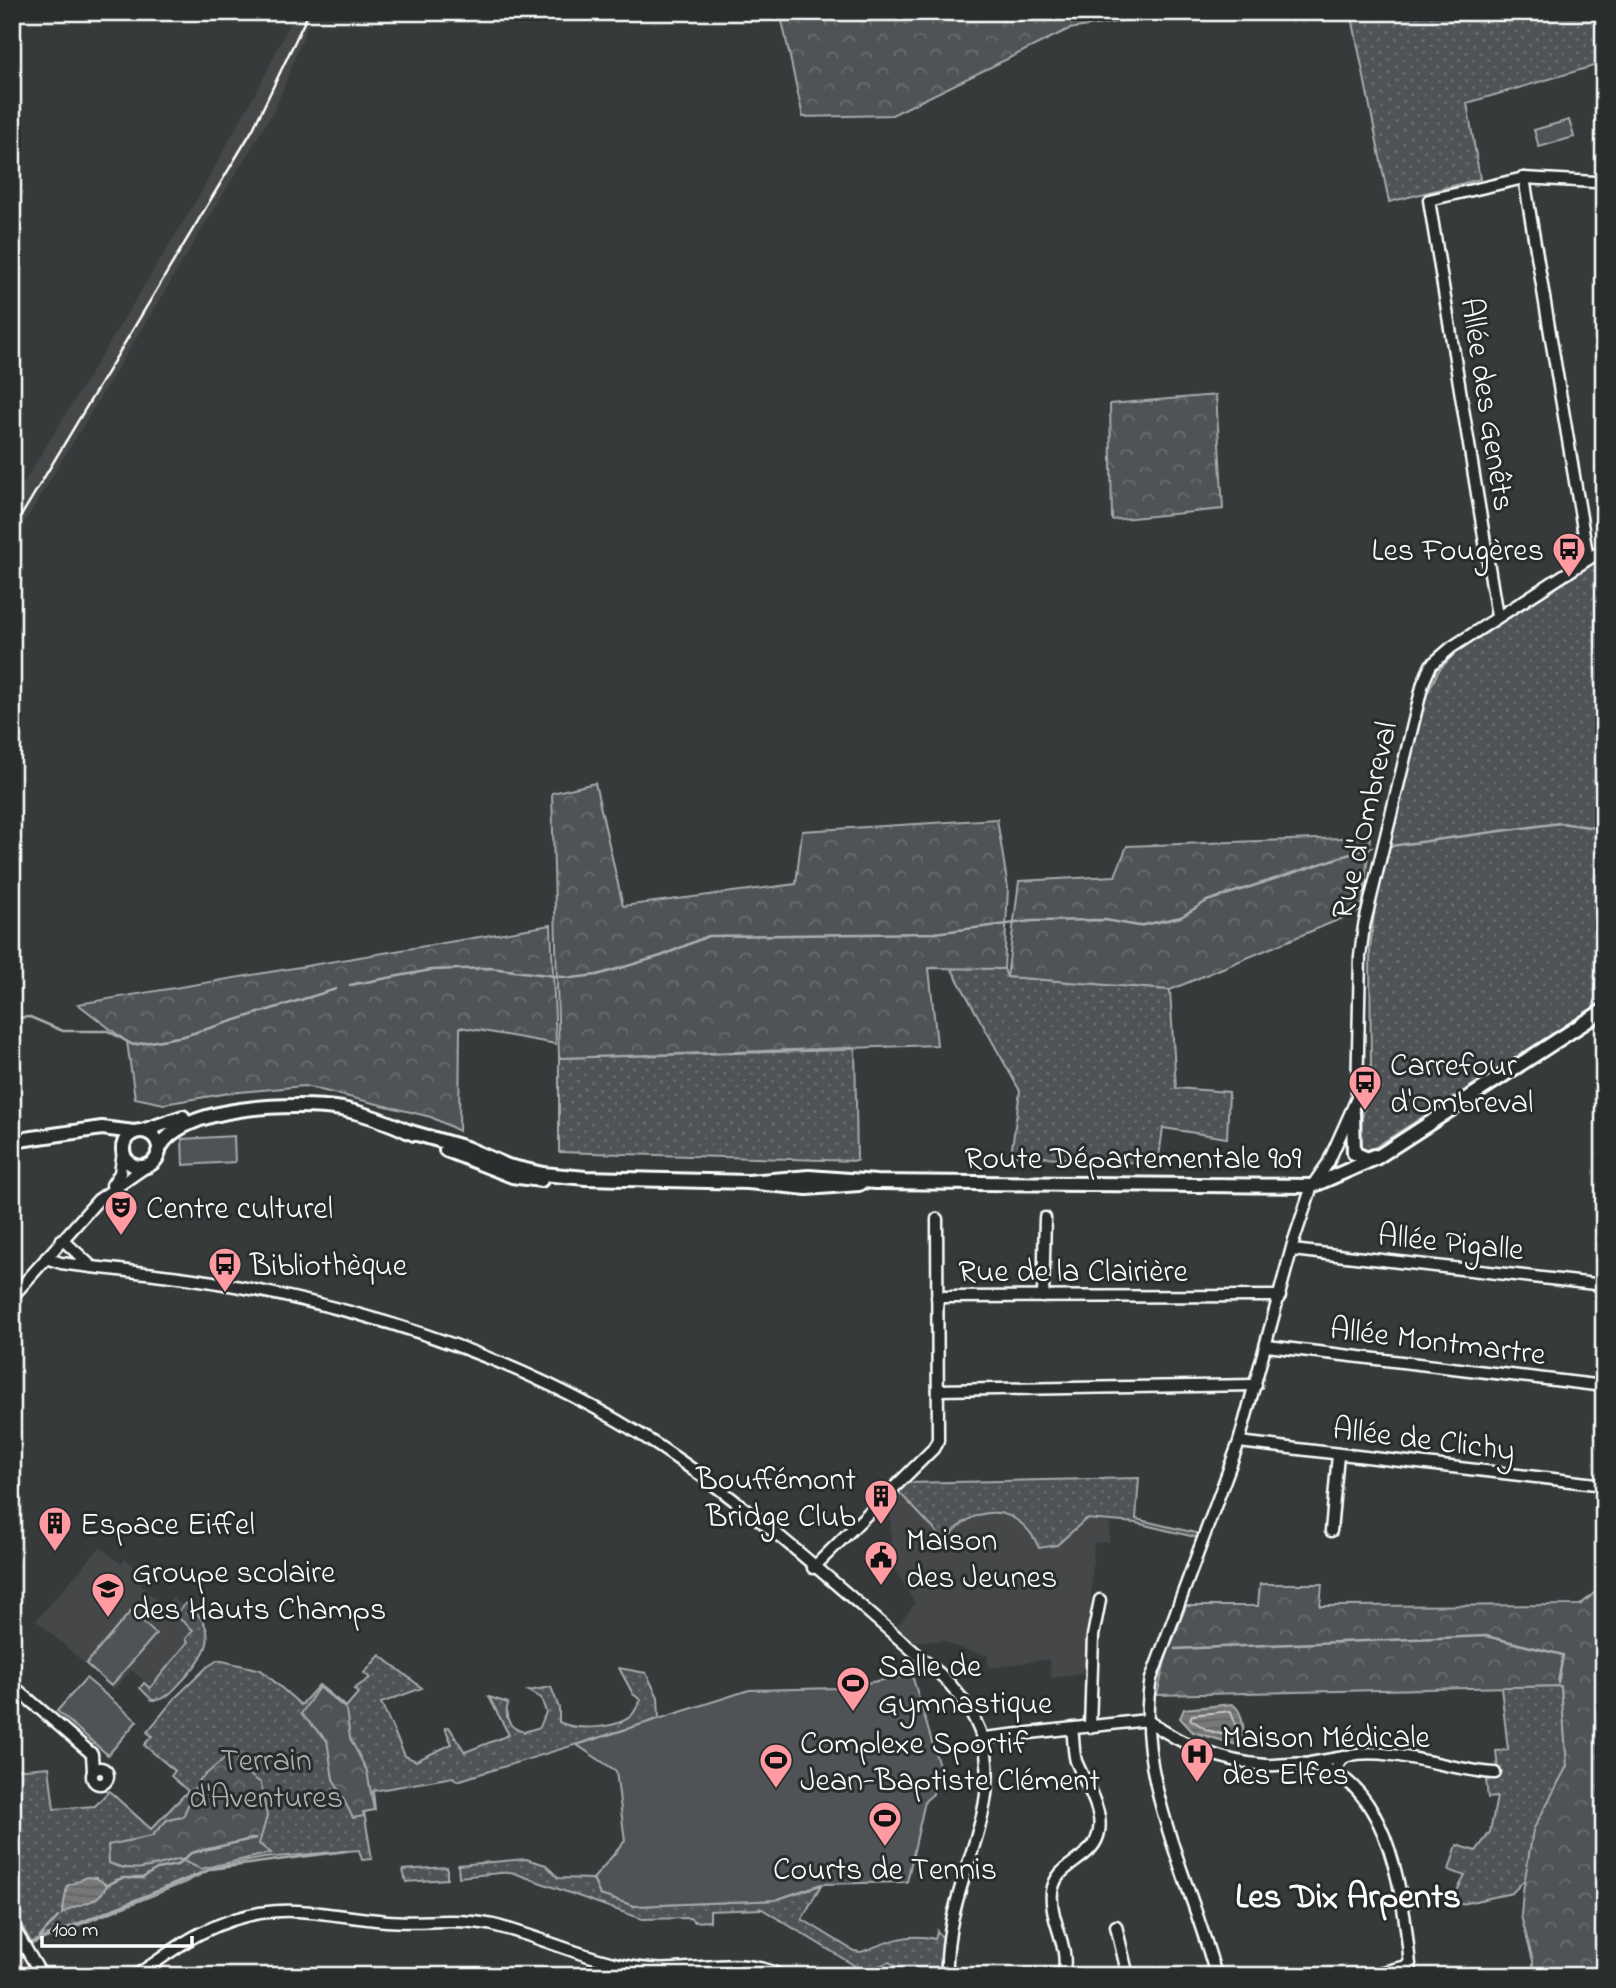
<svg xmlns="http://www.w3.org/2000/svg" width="1616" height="1988" viewBox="0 0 1616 1988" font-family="'Indie Flower',sans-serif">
<defs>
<pattern id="green-dots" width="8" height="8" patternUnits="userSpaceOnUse" patternTransform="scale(1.75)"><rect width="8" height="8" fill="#505354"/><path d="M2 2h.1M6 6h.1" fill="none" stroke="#6a6d6e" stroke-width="1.8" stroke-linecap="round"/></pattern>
<pattern id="forest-crowns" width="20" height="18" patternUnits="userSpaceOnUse" patternTransform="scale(1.75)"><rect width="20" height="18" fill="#505354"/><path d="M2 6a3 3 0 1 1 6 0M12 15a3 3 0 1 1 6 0" fill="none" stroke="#6a6d6e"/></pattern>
<pattern id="water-rules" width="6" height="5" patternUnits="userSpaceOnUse" patternTransform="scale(1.75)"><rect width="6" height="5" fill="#767879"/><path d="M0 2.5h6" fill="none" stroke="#616262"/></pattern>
</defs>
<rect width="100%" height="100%" fill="#373a3b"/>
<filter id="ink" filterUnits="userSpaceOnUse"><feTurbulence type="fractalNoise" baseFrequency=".0143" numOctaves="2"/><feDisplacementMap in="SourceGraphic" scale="14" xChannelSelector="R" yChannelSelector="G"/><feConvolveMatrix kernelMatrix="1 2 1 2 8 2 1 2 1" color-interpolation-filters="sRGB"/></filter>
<g filter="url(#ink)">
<g fill="#444748">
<path d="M 295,12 L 313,12 L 275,109 L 12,543 L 12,502 L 197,199 L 262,81 Z"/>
<path d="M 898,1491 L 946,1542 L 965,1520 L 985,1513 L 1010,1516 L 1021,1522 L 1039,1548 L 1057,1545 L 1086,1519 L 1110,1523 L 1109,1542 L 1094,1543 L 1087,1673 L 1051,1678 L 1049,1659 L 988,1668 L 987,1655 L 964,1650 L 944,1641 L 912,1641 L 896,1627 L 915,1604 L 891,1562 L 890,1499 Z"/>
<path d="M 100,1547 L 121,1564 L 125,1559 L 148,1576 L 140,1585 L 164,1606 L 172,1597 L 184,1607 L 177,1617 L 192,1631 L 186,1639 L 188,1641 L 150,1686 L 131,1670 L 114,1690 L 36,1620 Z"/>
</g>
<g fill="url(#green-dots)" stroke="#a8a9aa" stroke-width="2">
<path d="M 1351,12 L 1604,12 L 1604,63 L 1467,103 L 1480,179 L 1389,202 Z"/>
<path d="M 1604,557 L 1604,1001 L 1366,1153 L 1356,1142 L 1367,1098 L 1371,1067 L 1370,949 L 1375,906 L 1426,696 L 1439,670 L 1456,652 Z"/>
<path d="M 950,966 L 1004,969 L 1007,977 L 1170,990 L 1176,1088 L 1229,1092 L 1227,1138 L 1163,1128 L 1158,1164 L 1011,1155 L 1020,1091 Z"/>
<path d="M 855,1045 L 857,1161 L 559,1152 L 559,1058 L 845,1050 Z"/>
<path d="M 1139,1478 L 1136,1519 L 1200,1534 L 1199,1538 L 1136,1523 L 1086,1519 L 1057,1545 L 1039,1548 C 1019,1502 972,1502 946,1542 L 898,1491 L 907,1483 Z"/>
<path d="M 186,1603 C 221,1631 209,1652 183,1680 C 174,1689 167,1701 152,1700 L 140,1688 L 144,1683 L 150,1688 L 188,1642 L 186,1639 L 193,1630 L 175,1615 Z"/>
<path d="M 380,1655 L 422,1688 L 381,1703 L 405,1756 L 416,1761 L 452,1744 L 445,1728 L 449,1727 L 465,1752 L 509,1735 L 489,1697 L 508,1703 C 504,1718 509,1728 524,1732 L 540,1727 L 546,1712 L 541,1698 L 528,1691 L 551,1687 L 559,1708 L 559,1722 C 576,1731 617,1729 632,1715 C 635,1711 638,1705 641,1700 L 633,1694 L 619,1668 L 646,1673 L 658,1697 L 659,1719 L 457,1781 L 453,1777 L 373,1791 L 375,1810 L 364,1812 L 372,1859 L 362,1860 L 359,1850 L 264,1858 L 213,1868 L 186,1882 L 32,1944 L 12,1908 L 12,1770 L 49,1767 L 54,1809 L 95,1806 L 109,1791 L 151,1829 L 188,1791 L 171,1776 L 175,1771 L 144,1745 L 152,1736 L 147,1732 L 175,1698 L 207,1667 L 218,1660 L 261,1670 L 301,1705 L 319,1685 L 346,1707 L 358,1693 L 354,1689 L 370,1678 L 364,1673 Z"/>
<path d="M 1561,1686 L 1567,1766 L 1530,1874 L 1512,1893 L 1448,1907 L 1465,1876 L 1449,1870 L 1457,1845 L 1476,1851 L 1490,1832 L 1497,1797 L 1488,1798 L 1486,1780 L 1499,1778 L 1496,1751 L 1508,1750 L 1501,1687 Z"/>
<path d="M 526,1859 L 546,1865 L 558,1878 L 593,1879 L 600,1895 L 635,1906 L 775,1900 L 821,1885 L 802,1919 L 854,1951 L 861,1952 C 888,1942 907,1932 935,1939 L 937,1931 L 945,1941 L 943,1976 L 911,1976 L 889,1962 L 865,1972 L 762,1909 L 710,1911 L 710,1921 L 695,1922 L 690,1918 L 642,1919 L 511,1872 L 459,1877 L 458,1865 Z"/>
<path d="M 447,1867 L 447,1879 L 406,1882 L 403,1870 Z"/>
</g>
<g fill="url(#forest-crowns)" stroke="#a8a9aa" stroke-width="2">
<path d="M 753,12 L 1162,12 L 1162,15 L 1069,29 L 892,115 L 803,117 L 781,16 L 753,19 Z"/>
<path d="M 1216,395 L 1223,509 L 1112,520 L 1110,404 Z"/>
<path d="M 595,783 L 623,906 L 796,884 L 802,831 L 997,819 L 1008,888 L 1004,969 L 929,968 L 937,1045 L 559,1058 L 552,793 Z"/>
<path d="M 1370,837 L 1362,910 L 1170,990 L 1007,977 L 1019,881 L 1115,876 L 1127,846 Z"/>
<path d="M 551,925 L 556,1044 L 460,1027 L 459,1131 L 431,1117 L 304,1086 L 229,1093 L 164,1104 L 135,1098 L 127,1042 L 78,1004 Z"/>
<path d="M 1260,1584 L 1322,1584 L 1320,1606 L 1580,1605 L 1604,1585 L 1604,1976 L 1533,1976 L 1533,1961 L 1521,1916 L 1523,1891 L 1533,1830 L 1567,1766 L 1561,1686 L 1157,1695 L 1165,1661 L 1186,1606 L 1258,1606 Z"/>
<path d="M 319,1687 L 346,1709 L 350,1738 L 367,1771 L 374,1810 L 363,1812 L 364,1816 L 353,1818 L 333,1779 L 327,1740 L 301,1714 Z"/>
<path d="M 232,1752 L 239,1754 L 236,1765 L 261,1783 L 267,1816 L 259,1844 L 271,1853 L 201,1869 L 179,1859 C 156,1866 132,1874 109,1863 L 108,1845 L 152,1836 L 167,1820 L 183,1817 L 198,1781 Z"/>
</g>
<g fill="#505354" stroke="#a8a9aa" stroke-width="2">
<path d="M 1569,120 L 1574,137 L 1539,147 L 1534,130 Z"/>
<path d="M 234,1136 L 235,1162 L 183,1165 L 182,1139 Z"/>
<path d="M 131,1611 L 156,1634 L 111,1686 L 86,1664 Z"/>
<path d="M 912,1675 L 943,1779 L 934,1782 L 933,1794 L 925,1801 L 907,1882 L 821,1884 L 775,1900 L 635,1906 L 600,1895 L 593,1879 L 625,1841 L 616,1771 L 577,1745 L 749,1690 L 838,1688 Z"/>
<path d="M 86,1678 L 137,1721 L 108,1755 L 57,1711 Z"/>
</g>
<g fill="url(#water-rules)" stroke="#adaeaf" stroke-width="2">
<path d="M 1232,1704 C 1244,1711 1243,1729 1245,1742 L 1241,1746 L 1193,1732 L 1180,1718 L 1184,1709 Z"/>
<path d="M 87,1877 L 96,1878 L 107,1885 C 95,1909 78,1900 62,1914 L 67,1886 Z"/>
</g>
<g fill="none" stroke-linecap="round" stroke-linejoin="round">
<path stroke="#c8c9c9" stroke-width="2" d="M 1231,1711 L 1236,1727 L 1234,1738 L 1207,1730 L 1190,1719 L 1192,1715 Z"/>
<g stroke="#adaeaf" stroke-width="2.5">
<path d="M 1391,846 L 1560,823 L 1604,829"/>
<path d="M 350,985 L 431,970 L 491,968 L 571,978 L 597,975 L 661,956 L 708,936 L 934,933 L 1032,921 L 1105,920 L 1139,926 L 1181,917 L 1207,901 L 1372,847"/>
<path d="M 12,1018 L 30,1017 L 63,1031 L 108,1031 L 133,1045 L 184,1036 L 336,989"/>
<path d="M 1175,1649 L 1486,1636 L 1563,1655 L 1558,1683"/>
<path d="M 107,1885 L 122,1878 L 142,1878 L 157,1869 L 177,1865 L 191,1853 L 256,1838"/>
<path d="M 39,1938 L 58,1917"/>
<path d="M 33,1942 L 211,1869 L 346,1851"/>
</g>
<defs>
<g id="minor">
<path d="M 1524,178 L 1588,559"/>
<path d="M 1497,616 L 1429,200 L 1524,178 L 1595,182 L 1604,180"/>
<path d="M 112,1185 L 120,1173 L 123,1152"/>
<path d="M 62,1239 L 92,1267"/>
<path d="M 1292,1250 L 1604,1285"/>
<path d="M 46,1258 L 61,1263 C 110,1270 159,1273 207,1281 C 374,1309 543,1364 682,1462 C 773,1525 855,1602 939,1673 C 1046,1774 942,1861 947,1976"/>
<path d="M 12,1297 L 98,1200 L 147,1166"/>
<path d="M 937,1297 L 1280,1296"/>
<path d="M 1043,1297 L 1045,1218"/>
<path d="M 1267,1346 L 1604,1386"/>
<path d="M 938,1390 L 1256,1385"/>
<path d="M 1239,1442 L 1604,1485"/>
<path d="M 1331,1531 L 1338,1455"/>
<path d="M 813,1568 L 933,1449 L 938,1440 L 937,1219"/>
<path d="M 12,1685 L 92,1754 L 93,1771"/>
<path d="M 1147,1720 C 1182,1745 1223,1762 1266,1765 C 1280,1766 1295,1762 1309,1764 C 1393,1777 1405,1909 1411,1976"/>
<path d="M 1090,1727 L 1093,1636 L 1100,1600"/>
<path d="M 984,1738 L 1147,1720"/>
<path d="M 1310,1763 L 1344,1757"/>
<circle cx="100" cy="1776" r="8"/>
<path d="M 1335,1773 C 1337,1766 1340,1758 1348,1756 C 1384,1745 1454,1771 1495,1773"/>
<path d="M 12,1925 L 42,1976"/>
<path d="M 1116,1926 L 1128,1976"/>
<path d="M 134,1976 C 157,1963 177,1945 201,1933 C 274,1896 314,1915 387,1921 C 423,1924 457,1917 493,1925 C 542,1937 589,1961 640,1968 C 689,1975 739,1953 781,1976"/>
<path d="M 1063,1976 C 1071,1946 1049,1921 1052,1892 C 1055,1871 1071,1866 1086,1853 C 1117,1827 1087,1789 1076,1761 C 1073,1751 1074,1740 1072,1729"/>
<path d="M 1216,1976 C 1192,1883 1133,1775 1151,1679 L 1239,1442 L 1294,1240 L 1312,1186 L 1328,1163 L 1357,1098 L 1360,956 L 1364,926 L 1423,683 L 1431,665 L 1452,647 L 1604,549"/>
<path d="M 1368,1976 L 1410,1965"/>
</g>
<g id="major">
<path d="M 1353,1113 L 1354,1153 L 1367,1159 L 1374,1156"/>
<path d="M 142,1131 L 183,1117"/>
<path d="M 407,1131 L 466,1148 L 508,1166 L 543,1174 L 586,1178 L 748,1182 L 807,1188 L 859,1184"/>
<circle cx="141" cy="1149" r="18"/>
<path d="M 12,1141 L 102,1128 L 134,1132"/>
<path d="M 446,1150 L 512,1176 L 541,1180"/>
<path d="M 158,1152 C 175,1104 299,1102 342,1109 C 367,1114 391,1123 414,1134"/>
<path d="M 748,1182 L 809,1177 L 876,1182 L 1312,1186 L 1376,1158 L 1604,1010"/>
</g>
</defs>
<use href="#minor" stroke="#fff" stroke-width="15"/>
<use href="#major" stroke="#fff" stroke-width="18"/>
<use href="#minor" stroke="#2a2d2e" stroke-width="10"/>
<use href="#major" stroke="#2a2d2e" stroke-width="12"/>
<path stroke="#fff" stroke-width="2.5" d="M 12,531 L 253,129 L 309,12"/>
</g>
</g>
<defs>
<symbol id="bus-pin" viewBox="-11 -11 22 30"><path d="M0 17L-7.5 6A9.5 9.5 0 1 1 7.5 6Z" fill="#ff9aa2" stroke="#2a2d2e"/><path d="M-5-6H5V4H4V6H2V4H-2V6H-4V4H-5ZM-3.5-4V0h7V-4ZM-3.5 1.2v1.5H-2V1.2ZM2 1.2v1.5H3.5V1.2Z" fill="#111"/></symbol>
<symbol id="theatre-pin" viewBox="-11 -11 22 30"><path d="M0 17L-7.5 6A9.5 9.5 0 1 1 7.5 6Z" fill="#ff9aa2" stroke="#2a2d2e"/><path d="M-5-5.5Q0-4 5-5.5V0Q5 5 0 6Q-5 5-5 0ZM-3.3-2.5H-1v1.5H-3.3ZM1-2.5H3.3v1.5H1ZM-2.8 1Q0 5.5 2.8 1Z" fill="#111"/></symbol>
<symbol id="building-pin" viewBox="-11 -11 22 30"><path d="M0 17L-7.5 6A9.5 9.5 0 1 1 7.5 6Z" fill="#ff9aa2" stroke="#2a2d2e"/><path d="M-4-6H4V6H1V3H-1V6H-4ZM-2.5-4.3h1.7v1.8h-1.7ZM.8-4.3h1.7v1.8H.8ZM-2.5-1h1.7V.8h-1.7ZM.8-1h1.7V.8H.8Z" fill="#111"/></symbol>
<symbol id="civic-pin" viewBox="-11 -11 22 30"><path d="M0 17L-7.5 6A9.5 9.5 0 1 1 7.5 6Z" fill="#ff9aa2" stroke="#2a2d2e"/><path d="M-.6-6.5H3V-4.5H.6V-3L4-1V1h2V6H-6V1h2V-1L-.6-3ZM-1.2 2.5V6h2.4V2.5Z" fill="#111"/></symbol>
<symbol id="school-pin" viewBox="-11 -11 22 30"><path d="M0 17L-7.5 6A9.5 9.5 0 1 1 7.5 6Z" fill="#ff9aa2" stroke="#2a2d2e"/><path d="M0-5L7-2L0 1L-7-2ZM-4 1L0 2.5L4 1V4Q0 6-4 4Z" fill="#111"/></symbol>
<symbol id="stadium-pin" viewBox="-11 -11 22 30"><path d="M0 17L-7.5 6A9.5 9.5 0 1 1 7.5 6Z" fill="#ff9aa2" stroke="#2a2d2e"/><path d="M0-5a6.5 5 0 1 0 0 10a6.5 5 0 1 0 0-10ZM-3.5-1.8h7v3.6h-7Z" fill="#111"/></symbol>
<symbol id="hospital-pin" viewBox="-11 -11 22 30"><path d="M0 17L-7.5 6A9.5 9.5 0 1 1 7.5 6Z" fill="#ff9aa2" stroke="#2a2d2e"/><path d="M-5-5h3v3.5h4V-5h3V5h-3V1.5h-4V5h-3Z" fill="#111"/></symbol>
</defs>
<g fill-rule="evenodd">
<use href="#bus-pin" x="1550" y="530" width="38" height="52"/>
<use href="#bus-pin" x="1346" y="1063" width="38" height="52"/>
<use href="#theatre-pin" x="102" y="1188" width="38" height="52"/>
<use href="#bus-pin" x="206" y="1245" width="38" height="52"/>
<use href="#building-pin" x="862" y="1477" width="38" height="52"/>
<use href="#building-pin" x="36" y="1504" width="38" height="52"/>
<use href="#civic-pin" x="862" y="1538" width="38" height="52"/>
<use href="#school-pin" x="89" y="1570" width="38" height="52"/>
<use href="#stadium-pin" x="834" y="1664" width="38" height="52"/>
<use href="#hospital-pin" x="1178" y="1735" width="38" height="52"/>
<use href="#stadium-pin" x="757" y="1741" width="38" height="52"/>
<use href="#stadium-pin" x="866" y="1799" width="38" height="52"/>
</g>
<g text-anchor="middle" stroke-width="6" stroke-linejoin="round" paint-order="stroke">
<g font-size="32" fill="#fff" stroke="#2a2d2e">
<text transform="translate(1489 404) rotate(81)" y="11">Allée des Genêts</text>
<text transform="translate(1363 820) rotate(-77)" y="11">Rue d'Ombreval</text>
<text x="1133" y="1168">Route Départementale 909</text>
<text transform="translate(1451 1241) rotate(6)" y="11">Allée Pigalle</text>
<text x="1073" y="1281">Rue de la Clairière</text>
<text transform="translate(1438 1340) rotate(7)" y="11">Allée Montmartre</text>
<text transform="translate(1424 1438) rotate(7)" y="11">Allée de Clichy</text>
</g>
<g font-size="32" fill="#fff" stroke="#2a2d2e" text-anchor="start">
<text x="1544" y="560" text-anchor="end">Les Fougères</text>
<text x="1390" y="1075">Carrefour<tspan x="1390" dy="37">d'Ombreval</tspan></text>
<text x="146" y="1218">Centre culturel</text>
<text x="250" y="1275">Bibliothèque</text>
<text x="856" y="1489" text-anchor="end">Bouffémont<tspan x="856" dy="37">Bridge Club</tspan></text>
<text x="80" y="1534">Espace Eiffel</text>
<text x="906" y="1550">Maison<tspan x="906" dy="37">des Jeunes</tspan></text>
<text x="132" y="1582">Groupe scolaire<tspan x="132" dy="37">des Hauts Champs</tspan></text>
<text x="878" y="1676">Salle de<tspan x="878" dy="37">Gymnastique</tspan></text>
<text x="1222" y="1747">Maison Médicale<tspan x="1222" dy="37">des Elfes</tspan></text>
<text x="800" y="1753">Complexe Sportif<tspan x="800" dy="37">Jean-Baptiste Clément</tspan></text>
<text x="885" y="1879" text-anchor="middle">Courts de Tennis</text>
</g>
<g font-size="32" fill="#b0b2b2" stroke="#2a2d2e">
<text x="266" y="1770">Terrain<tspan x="266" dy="37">d'Aventures</tspan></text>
</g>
<g font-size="35" font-weight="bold" fill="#fff" stroke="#2a2d2e">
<text x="1348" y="1907">Les Dix Arpents</text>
</g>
</g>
<rect width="1616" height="1988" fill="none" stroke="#2a2d2e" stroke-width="42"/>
<rect x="21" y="21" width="1574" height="1946" fill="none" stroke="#fff" stroke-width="2.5" filter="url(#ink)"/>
<path d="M42 1936v10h150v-10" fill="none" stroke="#ffffff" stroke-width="3.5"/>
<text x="52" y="1936" font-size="21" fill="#ffffff" stroke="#2a2d2e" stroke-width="5" paint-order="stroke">100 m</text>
</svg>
